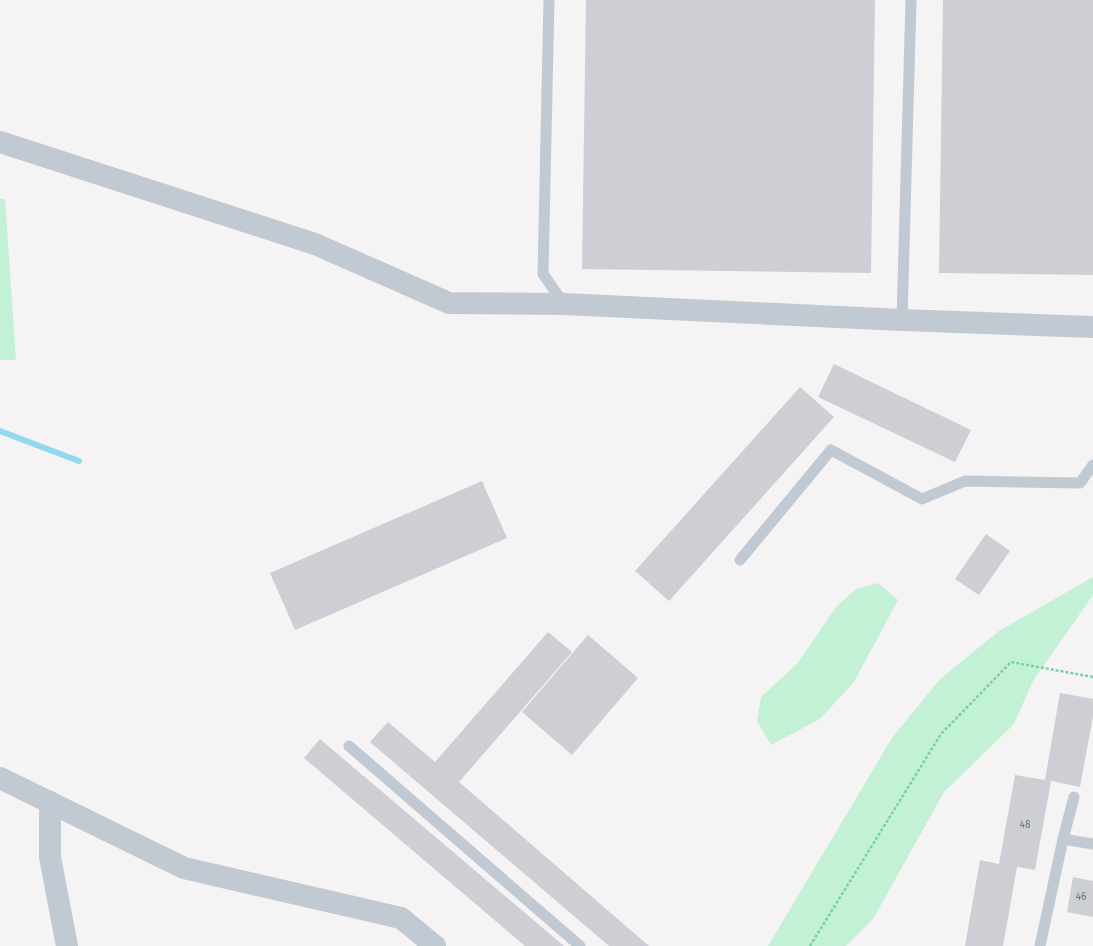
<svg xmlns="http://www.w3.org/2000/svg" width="1093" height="946" viewBox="0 0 1093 946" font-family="'Fira Sans',sans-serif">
<rect width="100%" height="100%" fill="#f5f3f3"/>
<g fill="#c3f1d5">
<path d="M 0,199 L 5,199 L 16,360 L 0,360 Z"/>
<path d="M 1093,577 L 1093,595 L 1033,681 L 1014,724 L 944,792 L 873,919 L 846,946 L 768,946 L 892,738 L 940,679 L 999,631 Z"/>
<path d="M 878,583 L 898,600 L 854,682 L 820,719 L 771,745 L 757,721 L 761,697 L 797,664 L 837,606 L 856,589 Z"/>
</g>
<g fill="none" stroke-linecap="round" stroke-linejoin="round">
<path stroke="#90daee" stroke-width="6" d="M 0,431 L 79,461"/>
</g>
<g fill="#cdcfd5">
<path d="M 586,0 L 875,0 L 871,273 L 582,269 Z"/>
<path d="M 943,0 L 1093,0 L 1093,275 L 939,273 Z"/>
<path d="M 834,364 L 971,430 L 955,462 L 818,397 Z"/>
<path d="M 800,387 L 834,417 L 669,601 L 635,571 Z"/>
<path d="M 482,481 L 507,538 L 295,630 L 270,573 Z"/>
<path d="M 986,534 L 1010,551 L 979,595 L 955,579 Z"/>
<path d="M 548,632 L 572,652 L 459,782 L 649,946 L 609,946 L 370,742 L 388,722 L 435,762 Z"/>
<path d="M 588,635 L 638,678 L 572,755 L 522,712 Z"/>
<path d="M 1060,693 L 1093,699 L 1093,716 L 1080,787 L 1051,781 L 1035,870 L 1017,867 L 1003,946 L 965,946 L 980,860 L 999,864 L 1015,775 L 1045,780 Z"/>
<path d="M 320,739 L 564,946 L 525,946 L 304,758 Z"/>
<path d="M 1073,877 L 1093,881 L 1093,917 L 1067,912 Z"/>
</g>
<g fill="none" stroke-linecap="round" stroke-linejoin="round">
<path stroke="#7ad0a6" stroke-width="2.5" stroke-dasharray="3 2" stroke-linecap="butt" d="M 810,946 L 941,734 L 1011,662 L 1093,677"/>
<g stroke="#c1cad2" stroke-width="11">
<path d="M 549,0 L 543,274 L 564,304"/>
<path d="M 902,320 L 911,0"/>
<path d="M 740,560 L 831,450 L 922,499 L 965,481 L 1080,483 L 1093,465"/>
<path d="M 349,746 L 580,946"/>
<path d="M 1063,839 L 1093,844"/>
<path d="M 1040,946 L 1063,839 L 1074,797"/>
</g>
<g stroke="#c1cad2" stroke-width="22">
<path d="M 0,142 L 315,244 L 449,303 L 564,304 L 902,320 L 1093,327"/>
<path d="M 0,778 L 184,868 L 401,918 L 435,946"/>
<path d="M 50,802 L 50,857 L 67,946"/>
</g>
</g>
<g text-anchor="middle" stroke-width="3" stroke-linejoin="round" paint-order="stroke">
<g font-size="10" fill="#6b747e">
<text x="1025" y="828">48</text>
<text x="1081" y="900">46</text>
</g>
</g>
</svg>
